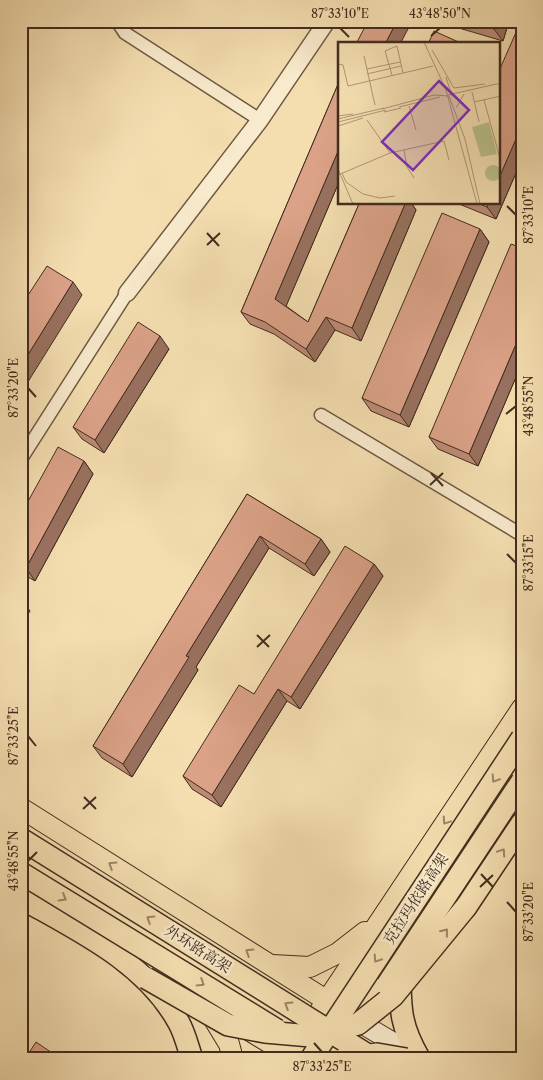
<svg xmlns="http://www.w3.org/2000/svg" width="543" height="1080" viewBox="0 0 543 1080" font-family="'Libre Caslon Text','Noto Serif SC',serif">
<rect width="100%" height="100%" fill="#f4deb0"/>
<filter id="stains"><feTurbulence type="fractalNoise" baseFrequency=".004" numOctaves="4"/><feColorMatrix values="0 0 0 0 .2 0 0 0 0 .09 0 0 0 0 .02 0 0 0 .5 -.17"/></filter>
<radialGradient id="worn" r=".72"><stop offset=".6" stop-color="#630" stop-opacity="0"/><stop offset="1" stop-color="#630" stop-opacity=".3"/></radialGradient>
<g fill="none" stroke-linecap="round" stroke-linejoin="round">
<defs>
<g id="minor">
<path d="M 117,21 L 125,33 L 260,120"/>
<path d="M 321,415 L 522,535"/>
<path d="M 21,459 L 127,293"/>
</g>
<path id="tertiary" d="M 127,293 L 260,120 L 327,21"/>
<path id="secondary" d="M 364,1025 L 421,1059"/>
<g id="primary">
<path d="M 21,808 L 337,1007"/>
<path d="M 272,965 L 310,967 L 338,953 L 365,932"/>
<path d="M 209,1011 L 229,1044 L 233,1059"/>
<path d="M 247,1029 L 296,1059"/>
<path d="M 288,1059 L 522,708"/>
</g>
<g id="trunk">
<path d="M 21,898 C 79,931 146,962 179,1023 C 185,1034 188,1047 192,1059"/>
<path d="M 466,907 L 522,823"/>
<path d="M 400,975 C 400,1010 401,1027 419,1058"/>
</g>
</defs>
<use href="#minor" stroke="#6e5842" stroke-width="15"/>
<use href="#tertiary" stroke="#6e5842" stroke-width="19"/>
<use href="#secondary" stroke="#422c1e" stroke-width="21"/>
<use href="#primary" stroke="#422c1e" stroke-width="22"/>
<use href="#trunk" stroke="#422c1e" stroke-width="24"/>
<use href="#minor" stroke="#f8eacc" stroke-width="12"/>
<use href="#tertiary" stroke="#f8eacc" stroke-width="16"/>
<use href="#secondary" stroke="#f8eacc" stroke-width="19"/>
<use href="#primary" stroke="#f4deb0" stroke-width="20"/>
<use href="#trunk" stroke="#f4deb0" stroke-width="21"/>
<defs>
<g id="trunk-bridge">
<path d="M 21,839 L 374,1059"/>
<path d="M 21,873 L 277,1030"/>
<path d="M 146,978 L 228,1025 L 265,1032 L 311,1036 L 358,1024 L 393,996 L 466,907"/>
<path d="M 387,985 L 522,781"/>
<path d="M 311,1059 L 522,738"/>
<path d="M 344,1059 L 377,1054 L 406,1059"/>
</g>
</defs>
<use href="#trunk-bridge" stroke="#422c1e" stroke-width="24" stroke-linecap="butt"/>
<use href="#trunk-bridge" stroke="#f4deb0" stroke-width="21"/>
</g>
<g fill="#bc8b75" stroke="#422c1e">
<path d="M 435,21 L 509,21 L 503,41 Z"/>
<path d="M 522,21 L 522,159 L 496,219 L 459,204 L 499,204 Z"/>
<path d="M 339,82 L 339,182 L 286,306 L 308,322 L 359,204 L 412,204 L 416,210 L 361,341 L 335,330 L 315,362 L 274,334 L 250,324 L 241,312 Z"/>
<path d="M 480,229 L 489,242 L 409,427 L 371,411 L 362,398 Z"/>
<path d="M 522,248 L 522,363 L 478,466 L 438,449 L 429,437 Z"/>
<path d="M 169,349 L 104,453 L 82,439 L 73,427 Z"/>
<path d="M 84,461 L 93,474 L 35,581 L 21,573 L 21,514 Z"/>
<path d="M 247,494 L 321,539 L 330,552 L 314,576 L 269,548 L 196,667 L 198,670 L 132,777 L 102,758 L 93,746 Z"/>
<path d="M 374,564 L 383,576 L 300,709 L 287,701 L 221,807 L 192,789 L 183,776 L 254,694 Z"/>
</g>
<g fill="#99715f" stroke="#422c1e">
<path d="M 397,21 L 403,21 L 408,29 L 400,44 L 385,44 Z"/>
<path d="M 496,21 L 509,21 L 503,41 L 494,29 Z"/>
<path d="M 522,125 L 522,159 L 496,219 L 487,207 L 488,204 L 499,204 L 499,178 Z"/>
<path d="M 339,149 L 339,182 L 284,311 L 275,299 Z"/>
<path d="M 405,204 L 412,204 L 416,210 L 361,341 L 352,328 Z"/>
<path d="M 480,229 L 489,242 L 409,427 L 400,415 Z"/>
<path d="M 73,282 L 82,295 L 21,393 L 21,366 Z"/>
<path d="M 326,317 L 335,330 L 315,362 L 306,349 Z"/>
<path d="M 522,330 L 522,363 L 478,466 L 469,454 Z"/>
<path d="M 160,336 L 169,349 L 104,453 L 95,440 Z"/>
<path d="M 84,461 L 93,474 L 35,581 L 26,568 Z"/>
<path d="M 260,536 L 269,548 L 196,667 L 198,670 L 132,777 L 123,764 L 186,656 Z"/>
<path d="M 321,539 L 330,552 L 314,576 L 305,564 Z"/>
<path d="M 374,564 L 383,576 L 300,709 L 291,697 Z"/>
<path d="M 21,599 L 30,611 L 21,626 Z"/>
<path d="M 278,689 L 287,701 L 221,807 L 212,795 Z"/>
</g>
<g fill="#dba288" stroke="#422c1e">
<path d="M 368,21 L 397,21 L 385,44 L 356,44 Z"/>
<path d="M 469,21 L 496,21 L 494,29 Z"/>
<path d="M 521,21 L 522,21 L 522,125 L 499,178 L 499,71 Z"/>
<path d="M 434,31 L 463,44 L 428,44 Z"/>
<path d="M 339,82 L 339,149 L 275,299 L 308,322 L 359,204 L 405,204 L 352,328 L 326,317 L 306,349 L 265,322 L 241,312 Z"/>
<path d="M 480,204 L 488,204 L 487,207 Z"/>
<path d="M 442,213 L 480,229 L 400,415 L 362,398 Z"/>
<path d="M 511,244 L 522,248 L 522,330 L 469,454 L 429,437 Z"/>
<path d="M 47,266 L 73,282 L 21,366 L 21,306 Z"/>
<path d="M 138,322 L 160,336 L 95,440 L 73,427 Z"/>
<path d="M 58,447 L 84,461 L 26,568 L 21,566 L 21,514 Z"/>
<path d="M 247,494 L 321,539 L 305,564 L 260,536 L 186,656 L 189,657 L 123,764 L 93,746 Z"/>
<path d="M 345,546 L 374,564 L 291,697 L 278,689 L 212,795 L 183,776 L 239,685 L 254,694 Z"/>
<path d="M 36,1042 L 61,1059 L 25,1059 Z"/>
</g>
<defs><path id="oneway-chevron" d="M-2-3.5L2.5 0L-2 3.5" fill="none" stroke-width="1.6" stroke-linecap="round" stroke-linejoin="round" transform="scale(1.25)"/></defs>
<g stroke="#9b8567">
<use href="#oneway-chevron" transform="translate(495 779) rotate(123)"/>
<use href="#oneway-chevron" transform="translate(446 821) rotate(124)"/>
<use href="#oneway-chevron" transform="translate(502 852) rotate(-56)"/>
<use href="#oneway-chevron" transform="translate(112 865) rotate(-148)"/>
<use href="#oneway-chevron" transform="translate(63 898) rotate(31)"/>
<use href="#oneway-chevron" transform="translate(150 919) rotate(-148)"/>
<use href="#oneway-chevron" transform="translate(445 932) rotate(-51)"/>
<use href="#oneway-chevron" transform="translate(249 952) rotate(-148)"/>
<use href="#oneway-chevron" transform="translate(377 959) rotate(123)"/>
<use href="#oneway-chevron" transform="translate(201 983) rotate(32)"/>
<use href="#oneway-chevron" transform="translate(288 1005) rotate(-148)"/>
</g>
<path fill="none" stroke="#422c1e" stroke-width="2" d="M 340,28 L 349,37M 431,36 L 440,28M 507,206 L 516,215M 207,233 L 219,246M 207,245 L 220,233M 28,388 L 36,397M 506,414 L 516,406M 431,473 L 443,486M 430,485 L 443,473M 507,554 L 516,563M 257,635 L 269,647M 257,647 L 270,635M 28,736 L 36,746M 84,797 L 96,809M 83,809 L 96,797M 28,861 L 37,852M 481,874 L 493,887M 480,887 L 493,875M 507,902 L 516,912M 314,1043 L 322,1052"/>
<g text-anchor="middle" stroke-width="5" stroke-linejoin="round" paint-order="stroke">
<g font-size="15" fill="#422c1e" stroke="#f8eacc">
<text transform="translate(416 899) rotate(-57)" y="5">克拉玛依路高架</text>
<text transform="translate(198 949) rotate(32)" y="5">外环路高架</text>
</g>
</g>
<g transform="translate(338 42)">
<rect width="162" height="162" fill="#f4deb0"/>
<path d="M 151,80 L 159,112 L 143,115 L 134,85 ZM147 131a8 8 0 1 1 16 0a8 8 0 1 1-16 0Z" fill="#bac18c"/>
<path fill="none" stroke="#ad9776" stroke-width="1" d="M 86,0 L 108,48 L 139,162M 94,8 L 116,46 L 147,42M 26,14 L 37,63M 0,22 L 5,23 L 10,44 L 95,24M 29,27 L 62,20M 29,32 L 63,24M 54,33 L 47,9 L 59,4 L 65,31M 108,35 L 114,54M 134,50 L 141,80M 110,53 L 163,41M 146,58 L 163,120M 136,60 L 163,54M 71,64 L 78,88M 61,65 L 102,55M 118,66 L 126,52M 44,67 L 96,53 L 111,54 L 127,97 L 142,162M 46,70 L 63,66M 0,74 L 15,72M 0,77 L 46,66M 29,78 L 52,111M 0,80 L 48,68M 0,84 L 25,76M 66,108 L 69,125 L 76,136M 0,127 L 15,162M 4,131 L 8,140 L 25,152 L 42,156 L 57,154M 0,133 L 52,111 L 106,99 L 111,118"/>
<path fill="#7b2cbf" fill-opacity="0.15" stroke="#7b2cbf" stroke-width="2.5" d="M 101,39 L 131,68 L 75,128 L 44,100 Z"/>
<rect width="162" height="162" fill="none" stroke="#422c1e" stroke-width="2.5"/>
</g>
<rect width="543" height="1080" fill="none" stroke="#f4deb0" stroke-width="55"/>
<rect x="28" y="28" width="488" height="1024" fill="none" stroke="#422c1e" stroke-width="2"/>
<g font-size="12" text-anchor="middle" fill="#422c1e">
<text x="340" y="18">87°33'10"E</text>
<text x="440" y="18">43°48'50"N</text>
<text transform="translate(529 215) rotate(-90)" y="4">87°33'10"E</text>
<text transform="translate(14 388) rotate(-90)" y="4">87°33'20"E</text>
<text transform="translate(529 406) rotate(-90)" y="4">43°48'55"N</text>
<text transform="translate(529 563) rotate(-90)" y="4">87°33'15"E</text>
<text transform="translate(14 736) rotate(-90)" y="4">87°33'25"E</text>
<text transform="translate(14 861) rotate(-90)" y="4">43°48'55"N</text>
<text transform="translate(529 912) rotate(-90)" y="4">87°33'20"E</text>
<text x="322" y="1071">87°33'25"E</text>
</g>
<rect width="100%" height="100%" filter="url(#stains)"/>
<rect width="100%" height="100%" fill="url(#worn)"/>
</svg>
